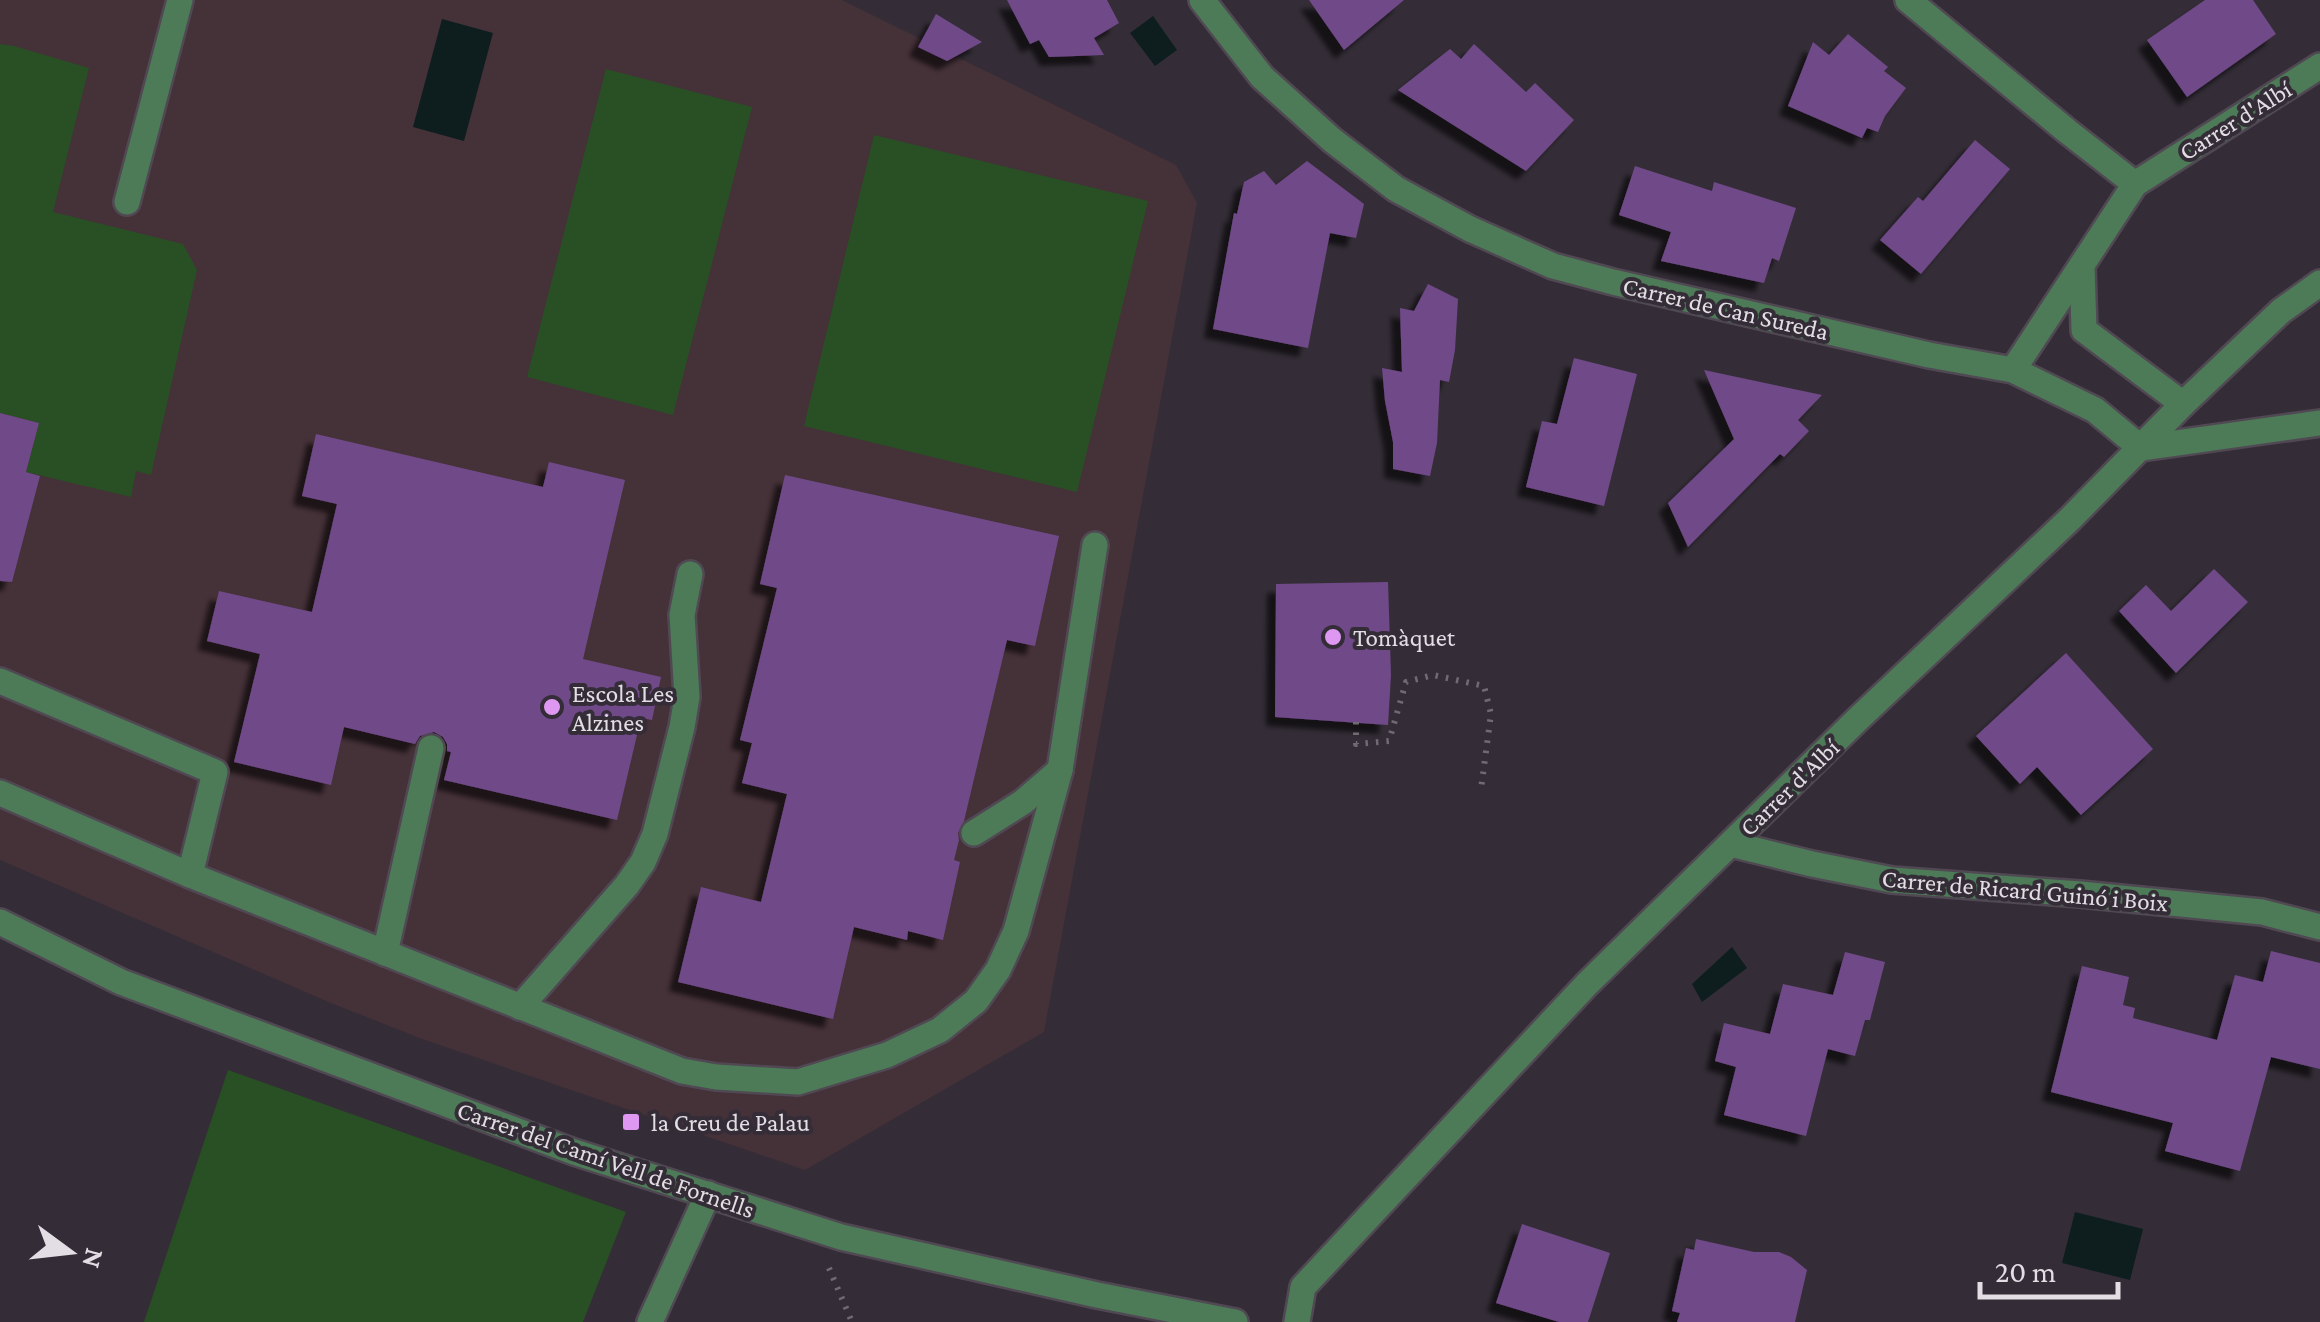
<svg xmlns="http://www.w3.org/2000/svg" width="2320" height="1322" viewBox="0 0 2320 1322" font-family="'Crimson Pro',serif">
<defs>
<filter id="shadow"><feDropShadow dx="-9" dy="9" stdDeviation="2.5" flood-color="#0009"/></filter>
</defs>
<rect width="100%" height="100%" fill="#342d37"/>
<path fill="#453138" d="M 0,0 L 842,0 L 1176,165 L 1197,203 L 1044,1032 L 805,1170 L 422,1039 L 331,1003 L 0,860 Z"/>
<g fill="#295024">
<path d="M 0,44 L 14,46 L 89,68 L 53,212 L 183,244 L 197,270 L 151,475 L 136,471 L 131,497 L 26,472 L 39,423 L 0,413 Z"/>
<path d="M 606,69 L 752,107 L 673,415 L 527,377 Z"/>
<path d="M 874,135 L 1148,201 L 1077,492 L 804,426 Z"/>
<path d="M 228,1070 L 626,1212 L 583,1322 L 144,1322 Z"/>
</g>
<g fill="#0e1d1e">
<path d="M 1153,16 L 1177,50 L 1155,66 L 1130,33 Z"/>
<path d="M 442,19 L 493,33 L 464,141 L 413,127 Z"/>
<path d="M 1732,947 L 1747,968 L 1702,1002 L 1692,984 Z"/>
<path d="M 2075,1212 L 2143,1229 L 2130,1280 L 2062,1263 Z"/>
</g>
<g fill="#704988" filter="url(#shadow)">
<path d="M 1007,0 L 1107,0 L 1119,23 L 1094,38 L 1104,55 L 1049,57 L 1039,40 L 1030,44 Z"/>
<path d="M 1309,0 L 1404,0 L 1344,50 Z"/>
<path d="M 2205,0 L 2253,0 L 2276,34 L 2187,97 L 2147,40 Z"/>
<path d="M 936,14 L 982,42 L 947,61 L 918,47 Z"/>
<path d="M 1848,34 L 1888,67 L 1884,71 L 1906,88 L 1885,116 L 1878,132 L 1867,128 L 1862,138 L 1788,106 L 1813,42 L 1829,55 Z"/>
<path d="M 1474,44 L 1526,92 L 1535,83 L 1574,120 L 1526,171 L 1398,90 L 1450,49 L 1461,59 Z"/>
<path d="M 1975,140 L 2010,169 L 1921,274 L 1880,240 L 1918,197 L 1923,201 Z"/>
<path d="M 1307,161 L 1364,204 L 1356,238 L 1330,233 L 1308,348 L 1213,329 L 1234,213 L 1237,214 L 1244,182 L 1264,171 L 1276,185 Z"/>
<path d="M 1635,166 L 1712,191 L 1714,182 L 1796,208 L 1779,261 L 1772,258 L 1764,283 L 1661,261 L 1671,232 L 1619,215 Z"/>
<path d="M 1428,284 L 1458,299 L 1455,350 L 1449,382 L 1440,380 L 1437,443 L 1430,476 L 1393,469 L 1393,442 L 1385,401 L 1382,368 L 1402,372 L 1400,308 L 1414,311 Z"/>
<path d="M 1574,358 L 1637,374 L 1604,506 L 1526,487 L 1542,421 L 1557,424 Z"/>
<path d="M 1704,370 L 1822,395 L 1798,420 L 1809,431 L 1784,457 L 1780,454 L 1688,547 L 1668,503 L 1734,439 Z"/>
<path d="M 0,413 L 39,423 L 26,472 L 40,476 L 12,582 L 0,581 Z"/>
<path d="M 316,434 L 543,487 L 549,462 L 625,480 L 583,659 L 661,677 L 652,720 L 641,718 L 617,820 L 444,780 L 451,752 L 447,751 L 447,744 L 443,737 L 434,732 L 420,736 L 415,744 L 344,727 L 331,785 L 234,762 L 260,654 L 207,641 L 219,591 L 312,612 L 337,504 L 302,496 Z"/>
<path d="M 785,475 L 1059,536 L 1035,646 L 1007,640 L 964,821 L 958,833 L 959,840 L 954,860 L 960,862 L 943,940 L 908,931 L 907,940 L 854,927 L 833,1019 L 678,982 L 701,887 L 761,902 L 787,794 L 742,783 L 752,743 L 740,740 L 777,588 L 760,584 Z"/>
<path d="M 2214,569 L 2248,602 L 2176,673 L 2119,611 L 2146,585 L 2171,611 Z"/>
<path d="M 1388,582 L 1391,675 L 1388,725 L 1275,717 L 1276,584 Z"/>
<path d="M 2066,653 L 2153,749 L 2081,815 L 2037,767 L 2020,784 L 1976,736 Z"/>
<path d="M 2271,951 L 2320,963 L 2320,1069 L 2271,1057 L 2240,1171 L 2165,1151 L 2173,1123 L 2051,1092 L 2082,966 L 2129,977 L 2123,1005 L 2135,1008 L 2133,1018 L 2217,1040 L 2235,975 L 2263,982 Z"/>
<path d="M 1845,952 L 1885,962 L 1870,1020 L 1865,1020 L 1855,1056 L 1828,1049 L 1806,1136 L 1724,1115 L 1736,1067 L 1715,1061 L 1724,1023 L 1770,1034 L 1783,984 L 1833,995 Z"/>
<path d="M 1522,1224 L 1610,1253 L 1588,1322 L 1559,1322 L 1496,1303 Z"/>
<path d="M 1696,1239 L 1754,1252 L 1779,1252 L 1791,1257 L 1807,1270 L 1795,1322 L 1677,1322 L 1680,1313 L 1672,1311 L 1686,1248 L 1694,1250 Z"/>
</g>
<g fill="none" stroke-linecap="round" stroke-linejoin="round">
<defs>
<g id="minor">
<path d="M 1202,0 L 1262,77 L 1332,140 L 1396,189 L 1470,229 L 1553,266 L 1613,282 L 1929,355 L 2013,370 L 2095,410 L 2141,448 L 2320,423"/>
<path d="M 1908,0 L 2067,131 L 2135,184"/>
<path d="M 127,202 L 180,0"/>
<path d="M 2082,266 L 2084,330 L 2183,404"/>
<path d="M 2013,370 L 2135,184 L 2320,66"/>
<path d="M 0,681 L 215,772 L 190,875"/>
<path d="M 0,793 L 190,875 L 682,1071 L 716,1077 L 798,1082 L 887,1055 L 940,1030 L 976,1001 L 998,970 L 1016,931 L 1060,770 L 1095,545"/>
<path d="M 974,833 L 1023,802 L 1060,770"/>
<path d="M 1731,844 L 1812,864 L 1892,880 L 2080,894 L 2262,912 L 2320,927"/>
<path d="M 0,922 L 121,982 L 574,1152 L 841,1237 L 1097,1295 L 1235,1322"/>
<path d="M 385,953 L 431,748"/>
<path d="M 520,1007 L 627,885 L 643,862 L 655,834 L 682,727 L 687,697 L 682,615 L 690,574"/>
<path d="M 650,1322 L 708,1194"/>
<path d="M 1297,1322 L 1303,1287 L 1587,984 L 1858,719 L 2070,519 L 2183,404 L 2281,311 L 2320,283"/>
</g>
</defs>
<use href="#minor" stroke="#504953" stroke-width="30"/>
<g stroke="#706a72" stroke-width="6" stroke-dasharray="2.5 8" stroke-linecap="butt">
<path d="M 1356,722 L 1356,744 L 1389,741 L 1406,682 L 1433,675 L 1484,686 L 1491,714 L 1481,789"/>
<path d="M 829,1268 L 852,1322"/>
</g>
<use href="#minor" stroke="#4d7b57" stroke-width="25"/>
</g>
<g fill="#de98f2" stroke="#342d37" stroke-width="4">
<circle cx="1333" cy="637" r="10"/>
<circle cx="552" cy="707" r="10"/>
<rect x="621" y="1112" width="20" height="20" rx="5"/>
</g>
<g text-anchor="middle" stroke-width="8" stroke-linejoin="round" paint-order="stroke">
<g font-size="25" fill="#e3dee4" stroke="#342d37">
<text transform="translate(2235 120) rotate(-32)" y="9">Carrer d'Albí</text>
<text transform="translate(1726 308) rotate(13)" y="9">Carrer de Can Sureda</text>
<text transform="translate(1789 787) rotate(-44)" y="9">Carrer d'Albí</text>
<text transform="translate(2025 890) rotate(5)" y="9">Carrer de Ricard Guinó i Boix</text>
<text transform="translate(606 1159) rotate(19)" y="9">Carrer del Camí Vell de Fornells</text>
</g>
<g font-size="25" fill="#e3dee4" stroke="#342d37" text-anchor="start">
<text x="1353" y="646">Tomàquet</text>
<text x="572" y="702">Escola Les<tspan x="572" dy="29">Alzines</tspan></text>
<text x="651" y="1131">la Creu de Palau</text>
</g>
</g>
<g transform="translate(70 1252) rotate(105)" stroke="#342d37" stroke-width="8" paint-order="stroke">
<path d="M0-8L18 38L0 25L-18 38Z" fill="#e3dee4"/>
<text y="-15" font-size="28" font-weight="bold" text-anchor="middle" fill="#e3dee4">N</text>
</g>
<path d="M1980 1282v15h138v-15" fill="none" stroke="#e3dee4" stroke-width="5"/>
<text x="1995" y="1282" font-size="30" fill="#e3dee4" stroke="#342d37" stroke-width="8" paint-order="stroke">20 m</text>
</svg>
